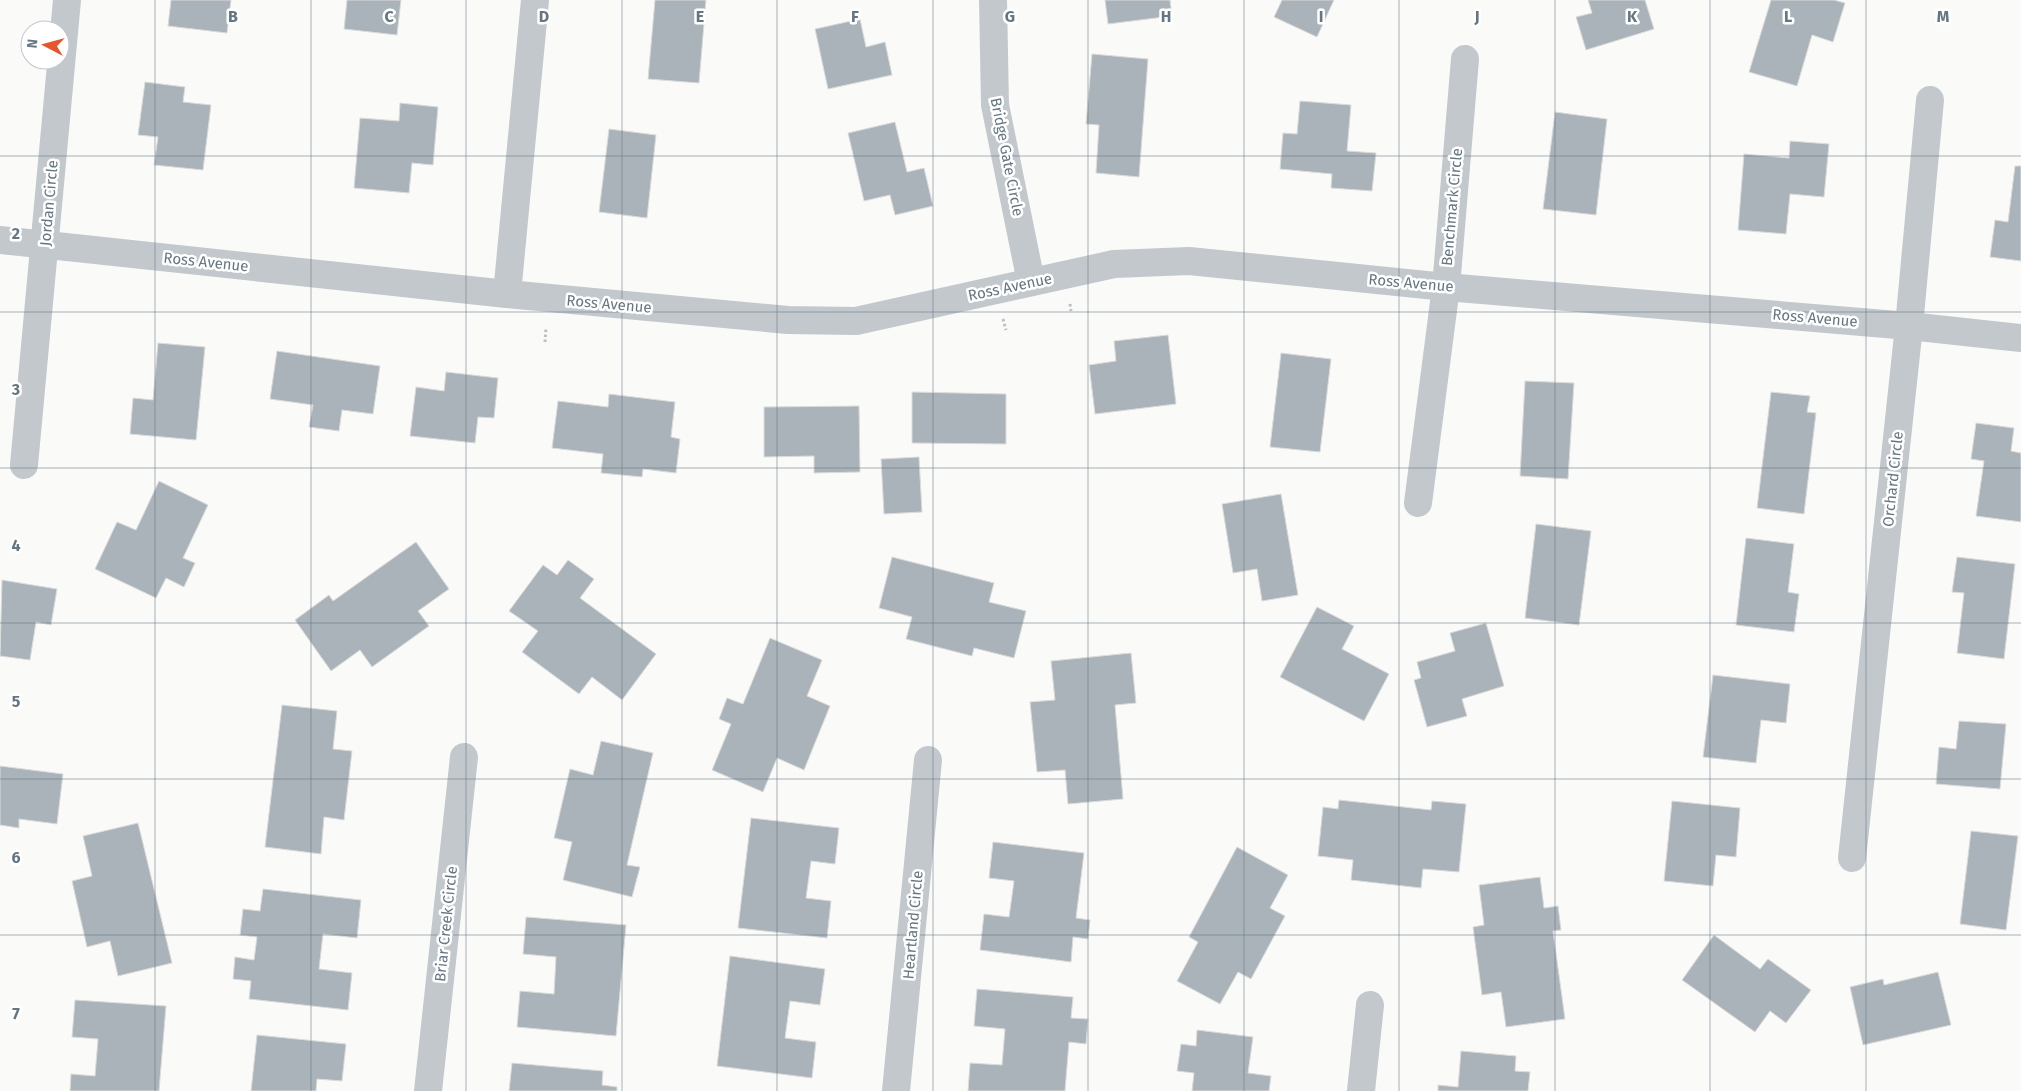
<svg xmlns="http://www.w3.org/2000/svg" width="2021" height="1091" viewBox="0 0 2021 1091" font-family="'Fira Sans',sans-serif">
<rect width="100%" height="100%" fill="#fafaf8"/>
<g fill="#aab3b9" stroke="#dcdcda">
<path d="M 171,0 L 231,0 L 227,33 L 168,26 Z"/>
<path d="M 347,0 L 401,0 L 397,35 L 344,29 Z"/>
<path d="M 655,0 L 706,0 L 699,83 L 648,79 Z"/>
<path d="M 1105,0 L 1170,0 L 1172,16 L 1108,24 Z"/>
<path d="M 1282,0 L 1334,0 L 1317,37 L 1274,17 Z"/>
<path d="M 1588,0 L 1645,0 L 1654,29 L 1586,50 L 1576,17 L 1592,13 Z"/>
<path d="M 1771,0 L 1834,0 L 1845,3 L 1833,42 L 1812,35 L 1797,86 L 1749,72 Z"/>
<path d="M 860,19 L 866,47 L 885,42 L 892,75 L 828,89 L 815,29 Z"/>
<path d="M 1092,54 L 1148,59 L 1139,177 L 1096,173 L 1099,125 L 1086,124 Z"/>
<path d="M 145,82 L 185,87 L 183,102 L 211,105 L 203,170 L 154,165 L 158,137 L 138,135 Z"/>
<path d="M 1300,101 L 1351,105 L 1347,151 L 1376,153 L 1372,191 L 1331,188 L 1332,174 L 1280,169 L 1283,133 L 1297,134 Z"/>
<path d="M 400,103 L 438,107 L 433,165 L 412,163 L 409,193 L 354,188 L 360,118 L 399,121 Z"/>
<path d="M 1555,112 L 1607,119 L 1596,215 L 1543,209 Z"/>
<path d="M 895,122 L 907,172 L 924,168 L 933,206 L 895,215 L 890,195 L 864,201 L 848,133 Z"/>
<path d="M 609,129 L 656,135 L 647,218 L 599,212 Z"/>
<path d="M 1790,141 L 1829,144 L 1824,197 L 1790,194 L 1786,234 L 1738,230 L 1744,154 L 1789,158 Z"/>
<path d="M 2015,166 L 2021,166 L 2021,261 L 1990,257 L 1995,220 L 2008,222 Z"/>
<path d="M 1168,335 L 1176,404 L 1095,414 L 1089,365 L 1116,361 L 1114,341 Z"/>
<path d="M 158,343 L 205,347 L 196,440 L 130,434 L 133,398 L 153,400 Z"/>
<path d="M 277,351 L 380,366 L 373,414 L 342,410 L 339,431 L 309,427 L 313,405 L 270,399 Z"/>
<path d="M 1281,353 L 1331,359 L 1320,452 L 1270,447 Z"/>
<path d="M 446,372 L 498,378 L 494,418 L 478,417 L 475,443 L 410,436 L 416,387 L 444,391 Z"/>
<path d="M 1525,381 L 1574,383 L 1568,479 L 1520,476 Z"/>
<path d="M 912,392 L 1006,394 L 1006,444 L 912,443 Z"/>
<path d="M 1771,392 L 1810,396 L 1807,412 L 1816,413 L 1804,514 L 1757,508 Z"/>
<path d="M 609,394 L 675,402 L 671,437 L 680,439 L 676,473 L 643,469 L 642,477 L 601,473 L 603,454 L 552,448 L 558,401 L 608,407 Z"/>
<path d="M 859,406 L 860,472 L 814,473 L 814,456 L 764,457 L 764,407 Z"/>
<path d="M 1976,423 L 2014,428 L 2011,451 L 2021,453 L 2021,522 L 1976,516 L 1984,461 L 1971,459 Z"/>
<path d="M 919,457 L 922,512 L 884,514 L 881,459 Z"/>
<path d="M 159,481 L 208,505 L 183,558 L 195,563 L 184,587 L 166,578 L 156,598 L 95,569 L 117,522 L 136,530 Z"/>
<path d="M 1281,494 L 1298,595 L 1262,601 L 1257,569 L 1233,573 L 1222,504 Z"/>
<path d="M 1536,524 L 1591,531 L 1579,625 L 1525,618 Z"/>
<path d="M 1746,538 L 1794,544 L 1788,592 L 1799,594 L 1794,632 L 1736,625 Z"/>
<path d="M 416,542 L 449,589 L 418,611 L 429,626 L 372,667 L 360,650 L 331,671 L 295,620 L 329,595 L 333,601 Z"/>
<path d="M 892,557 L 994,583 L 989,602 L 1026,611 L 1014,658 L 974,648 L 972,656 L 906,639 L 912,617 L 879,608 Z"/>
<path d="M 1957,557 L 2015,564 L 2004,659 L 1957,653 L 1964,593 L 1952,592 Z"/>
<path d="M 568,560 L 594,579 L 580,598 L 656,654 L 622,700 L 592,677 L 579,694 L 522,652 L 538,631 L 509,611 L 543,565 L 557,575 Z"/>
<path d="M 2,580 L 57,589 L 51,625 L 36,622 L 30,660 L 0,656 Z"/>
<path d="M 1317,607 L 1354,626 L 1342,649 L 1389,674 L 1364,721 L 1280,677 Z"/>
<path d="M 1486,623 L 1504,686 L 1462,699 L 1467,716 L 1427,727 L 1414,680 L 1421,678 L 1417,662 L 1455,651 L 1450,633 Z"/>
<path d="M 770,638 L 822,660 L 807,696 L 830,706 L 804,770 L 777,758 L 763,792 L 712,770 L 731,724 L 719,719 L 727,698 L 743,704 Z"/>
<path d="M 1131,653 L 1136,703 L 1115,705 L 1123,799 L 1068,804 L 1065,770 L 1037,772 L 1030,702 L 1055,700 L 1051,661 Z"/>
<path d="M 1713,675 L 1790,684 L 1786,723 L 1761,720 L 1756,763 L 1703,757 Z"/>
<path d="M 282,705 L 337,711 L 333,749 L 352,751 L 344,820 L 324,817 L 321,854 L 265,847 Z"/>
<path d="M 1959,721 L 2006,724 L 2000,789 L 1936,784 L 1939,747 L 1956,749 Z"/>
<path d="M 601,741 L 653,753 L 627,865 L 640,867 L 632,897 L 563,880 L 572,842 L 554,838 L 570,769 L 593,775 Z"/>
<path d="M 0,766 L 63,774 L 57,824 L 19,819 L 19,828 L 0,825 Z"/>
<path d="M 1339,800 L 1431,810 L 1432,801 L 1466,804 L 1459,872 L 1423,869 L 1421,888 L 1351,880 L 1353,860 L 1318,856 L 1323,807 L 1338,809 Z"/>
<path d="M 1672,801 L 1740,808 L 1736,857 L 1716,855 L 1713,886 L 1664,881 Z"/>
<path d="M 751,818 L 839,828 L 835,864 L 811,861 L 806,898 L 831,901 L 827,938 L 738,928 Z"/>
<path d="M 138,823 L 172,963 L 118,976 L 110,941 L 87,947 L 72,881 L 92,876 L 83,836 Z"/>
<path d="M 1971,831 L 2018,836 L 2006,930 L 1960,924 Z"/>
<path d="M 993,842 L 1084,853 L 1076,918 L 1090,920 L 1088,939 L 1073,937 L 1071,962 L 980,950 L 984,914 L 1009,917 L 1014,881 L 989,878 Z"/>
<path d="M 1237,847 L 1288,875 L 1270,908 L 1285,916 L 1251,979 L 1238,972 L 1220,1004 L 1177,981 L 1198,942 L 1189,937 Z"/>
<path d="M 1540,877 L 1544,908 L 1558,906 L 1561,930 L 1553,931 L 1565,1019 L 1506,1027 L 1501,992 L 1482,995 L 1473,927 L 1484,925 L 1479,885 Z"/>
<path d="M 263,889 L 361,900 L 357,938 L 323,934 L 319,969 L 352,973 L 348,1010 L 249,999 L 251,981 L 233,979 L 235,957 L 254,960 L 257,937 L 240,935 L 243,909 L 260,911 Z"/>
<path d="M 526,917 L 626,925 L 616,1036 L 517,1027 L 520,991 L 554,994 L 556,957 L 523,954 Z"/>
<path d="M 1714,935 L 1760,969 L 1768,959 L 1811,990 L 1786,1023 L 1770,1011 L 1755,1032 L 1682,980 Z"/>
<path d="M 730,956 L 825,969 L 820,1005 L 790,1001 L 785,1038 L 816,1042 L 812,1078 L 717,1066 Z"/>
<path d="M 1938,972 L 1951,1025 L 1863,1045 L 1850,987 L 1883,979 L 1884,985 Z"/>
<path d="M 977,989 L 1073,997 L 1071,1018 L 1088,1019 L 1086,1044 L 1069,1042 L 1065,1091 L 968,1091 L 970,1063 L 1002,1065 L 1005,1029 L 974,1026 Z"/>
<path d="M 75,1000 L 166,1006 L 159,1091 L 70,1091 L 71,1074 L 95,1076 L 98,1039 L 72,1037 Z"/>
<path d="M 1197,1030 L 1253,1037 L 1248,1073 L 1271,1076 L 1269,1091 L 1192,1091 L 1194,1073 L 1177,1071 L 1181,1044 L 1196,1046 Z"/>
<path d="M 257,1035 L 346,1044 L 342,1081 L 317,1079 L 316,1091 L 251,1091 Z"/>
<path d="M 1461,1051 L 1516,1056 L 1515,1071 L 1530,1072 L 1528,1091 L 1438,1091 L 1438,1085 L 1458,1087 Z"/>
<path d="M 512,1063 L 603,1071 L 602,1085 L 617,1087 L 617,1091 L 509,1091 Z"/>
</g>
<g fill="none" stroke-linecap="round" stroke-linejoin="round">
<g stroke="#bbbfc2" stroke-width="3" stroke-dasharray="2.5 2.5" stroke-linecap="butt">
<path d="M 1070,304 L 1071,311"/>
<path d="M 1003,319 L 1006,330"/>
<path d="M 545,342 L 546,328"/>
</g>
<g stroke="#c3c8cc" stroke-width="28">
<path d="M 993,0 L 995,105 L 1031,282"/>
<path d="M 0,240 L 507,294 L 788,320 L 856,321 L 1114,264 L 1189,261 L 1446,287 L 1909,326 L 2021,338"/>
<path d="M 507,294 L 535,0"/>
<path d="M 24,465 L 67,0"/>
<path d="M 1418,503 L 1446,287 L 1465,59"/>
<path d="M 1852,858 L 1909,326 L 1930,100"/>
<path d="M 428,1091 L 464,757"/>
<path d="M 896,1091 L 928,760"/>
<path d="M 1361,1091 L 1370,1005"/>
</g>
</g>
<path fill="none" stroke="#657683" stroke-width="1" stroke-opacity="0.55" d="M 155,0 L 155,1091M 311,0 L 311,1091M 466,0 L 466,1091M 622,0 L 622,1091M 777,0 L 777,1091M 933,0 L 933,1091M 1088,0 L 1088,1091M 1244,0 L 1244,1091M 1399,0 L 1399,1091M 1555,0 L 1555,1091M 1710,0 L 1710,1091M 1866,0 L 1866,1091M 0,156 L 2021,156M 0,312 L 2021,312M 0,468 L 2021,468M 0,623 L 2021,623M 0,779 L 2021,779M 0,935 L 2021,935"/>
<g text-anchor="middle" stroke-width="5" stroke-linejoin="round" paint-order="stroke">
<g font-size="15" fill="#657683" stroke="#fff">
<text transform="translate(1007 157) rotate(79)" y="5">Bridge Gate Circle</text>
<text transform="translate(49 203) rotate(-85)" y="5">Jordan Circle</text>
<text transform="translate(1452 207) rotate(-85)" y="5">Benchmark Circle</text>
<text transform="translate(206 262) rotate(6)" y="5">Ross Avenue</text>
<text transform="translate(1411 283) rotate(5)" y="5">Ross Avenue</text>
<text transform="translate(1010 287) rotate(-12)" y="5">Ross Avenue</text>
<text transform="translate(609 304) rotate(5)" y="5">Ross Avenue</text>
<text transform="translate(1815 318) rotate(5)" y="5">Ross Avenue</text>
<text transform="translate(1893 479) rotate(-84)" y="5">Orchard Circle</text>
<text transform="translate(446 924) rotate(-84)" y="5">Briar Creek Circle</text>
<text transform="translate(913 925) rotate(-85)" y="5">Heartland Circle</text>
</g>
</g>
<g font-size="16" text-anchor="middle" font-weight="bold" fill="#657683" stroke="#fff" stroke-width="5" stroke-linejoin="round" paint-order="stroke">
<text x="233" y="22">B</text>
<text x="389" y="22">C</text>
<text x="544" y="22">D</text>
<text x="700" y="22">E</text>
<text x="855" y="22">F</text>
<text x="1010" y="22">G</text>
<text x="1166" y="22">H</text>
<text x="1321" y="22">I</text>
<text x="1477" y="22">J</text>
<text x="1632" y="22">K</text>
<text x="1788" y="22">L</text>
<text x="1943" y="22">M</text>
<text x="16" y="239">2</text>
<text x="16" y="395">3</text>
<text x="16" y="551">4</text>
<text x="16" y="707">5</text>
<text x="16" y="863">6</text>
<text x="16" y="1019">7</text>
</g>
<g transform="translate(45 45) rotate(276)"><circle r="24" fill="#ffffff" stroke="#c1c8cd"/>
<path d="M0-4L9 19L0 12L-9 19Z" fill="#e4572e"/>
<text y="-8" font-size="14" font-weight="bold" text-anchor="middle" fill="#657683">N</text>
</g>
</svg>
